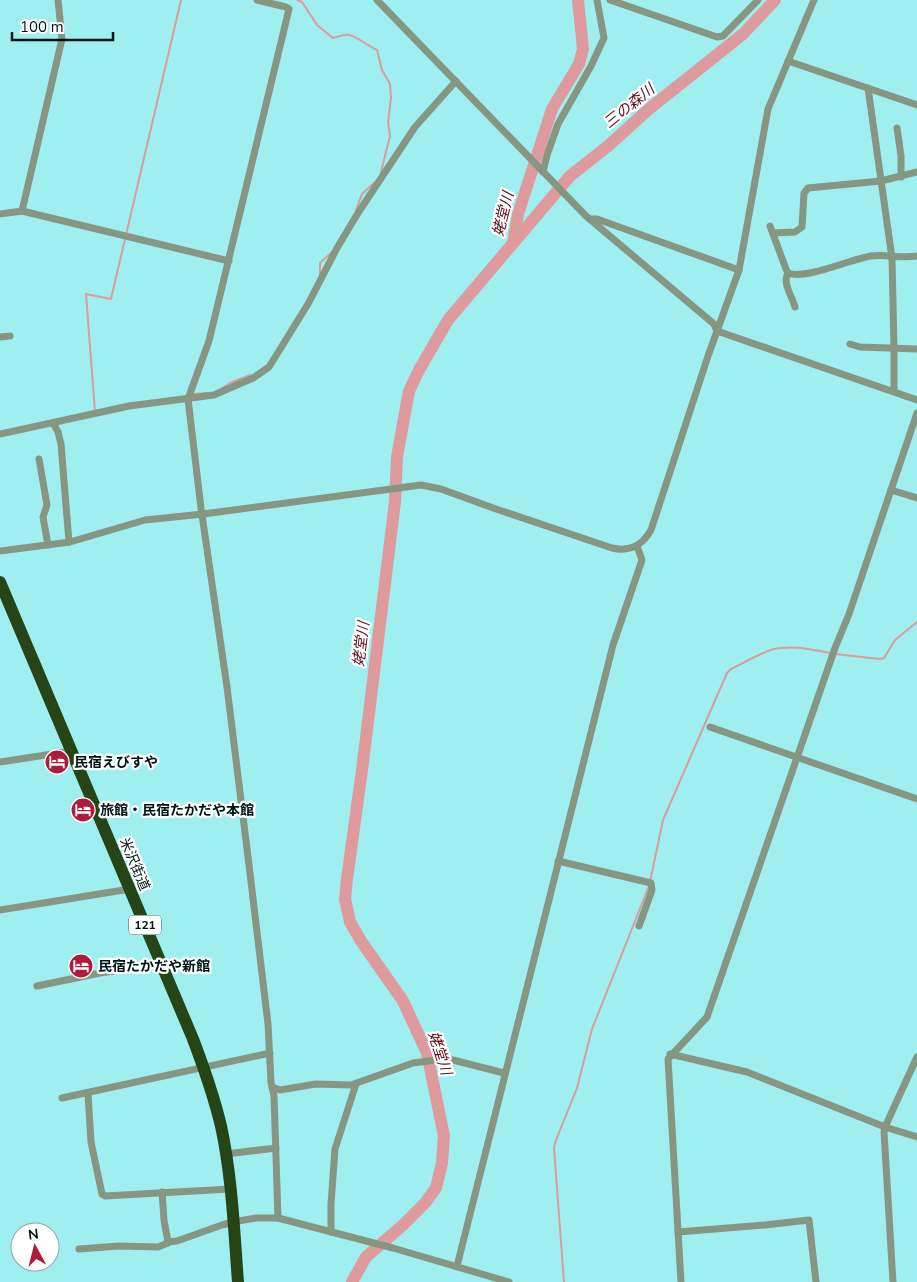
<svg xmlns="http://www.w3.org/2000/svg" width="917" height="1282" viewBox="0 0 917 1282" font-family="'Nunito Sans','Noto Sans JP',sans-serif">
<rect width="100%" height="100%" fill="#9feff0"/>
<g fill="none" stroke-linecap="round" stroke-linejoin="round">
<g stroke="#de9a9c" stroke-width="2">
<path d="M 297,0 L 302,2 L 317,25 L 333,38 C 338,37 344,34 349,35 C 354,35 370,47 377,50 L 382,70 L 390,84 L 391,98 L 388,122 L 390,136 L 381,172"/>
<path d="M 356,210 L 362,194 L 375,182"/>
<path d="M 126,235 L 181,0"/>
<path d="M 320,276 L 320,263 L 331,253"/>
<path d="M 221,389 L 230,383 L 250,375"/>
<path d="M 192,394 L 207,393"/>
<path d="M 95,412 L 86,294 L 111,299 L 125,239"/>
<path d="M 835,654 L 880,659 L 884,658 L 895,640 L 917,622"/>
<path d="M 650,882 L 663,820 L 727,673 L 731,669 C 745,663 759,653 774,649 C 791,645 813,649 830,653"/>
<path d="M 564,1282 L 554,1148 L 556,1140 L 577,1088 L 592,1029 L 649,886"/>
</g>
<g stroke="#de9a9c" stroke-width="12">
<path d="M 513,243 L 518,214 L 552,109 L 579,64 L 583,49 L 578,0"/>
<path d="M 352,1282 L 366,1257 L 403,1225 L 425,1203 L 436,1188 L 442,1163 L 444,1136 L 427,1053 L 403,1001 L 361,941 L 350,922 L 345,899 L 347,879 L 362,770 L 395,502 L 397,457 L 409,391 L 419,370 L 448,320 L 570,176 L 608,146 L 649,109 L 743,34 L 775,0"/>
</g>
<g stroke="#869680" stroke-width="7">
<path d="M 257,0 L 286,7 L 289,9 L 209,341 L 188,399 L 201,508 L 227,687 L 249,865 L 268,1024 L 271,1082 L 274,1096 L 278,1218"/>
<path d="M 377,0 L 586,216 L 714,324 L 717,331 L 917,400"/>
<path d="M 610,0 L 717,37 L 723,36 L 758,0"/>
<path d="M 788,61 L 917,105"/>
<path d="M 868,88 L 892,258 L 894,348 L 894,391"/>
<path d="M 897,128 L 901,156 L 901,177"/>
<path d="M 543,172 L 547,155 L 558,124 L 591,66 L 604,38 L 597,0"/>
<path d="M 22,211 L 62,39 L 58,0"/>
<path d="M 0,214 L 22,211 L 229,261"/>
<path d="M 590,219 L 597,219 L 739,270"/>
<path d="M 770,226 L 786,269 L 788,273 C 807,280 850,259 871,256 C 887,254 900,259 917,256"/>
<path d="M 773,233 L 795,232 L 802,227 L 804,193 L 808,188 L 881,181 L 917,172"/>
<path d="M 788,273 C 782,283 792,296 795,307"/>
<path d="M 0,337 L 10,336"/>
<path d="M 850,344 L 860,347 L 917,349"/>
<path d="M 53,423 L 58,432 L 61,444 L 69,542"/>
<path d="M 0,434 L 129,406 L 214,395 L 253,378 L 269,367 L 308,304 L 337,248 L 358,213 L 415,127 L 456,81"/>
<path d="M 39,459 L 47,505 L 43,517 L 48,545"/>
<path d="M 891,490 L 917,498"/>
<path d="M 0,551 L 70,542 L 145,520 L 203,514 L 421,485 L 441,489 L 496,509 L 612,548 C 630,552 642,546 651,530 L 708,356 L 739,270 L 768,109 L 814,0"/>
<path d="M 710,727 L 917,799"/>
<path d="M 0,762 L 72,751"/>
<path d="M 558,861 L 651,883 L 652,890 L 639,926"/>
<path d="M 0,910 L 130,889"/>
<path d="M 37,986 L 100,973 L 161,964"/>
<path d="M 670,1054 L 747,1072 L 885,1127 L 917,1137"/>
<path d="M 272,1087 L 280,1090 L 316,1084 L 351,1085 L 413,1063 L 443,1059 L 453,1060 L 504,1073"/>
<path d="M 88,1094 L 91,1142 L 102,1194 L 105,1196 L 230,1189"/>
<path d="M 62,1098 L 270,1053"/>
<path d="M 226,1154 L 276,1148"/>
<path d="M 162,1192 L 164,1220 L 168,1242 L 177,1241 L 222,1225 L 233,1222 L 256,1218 L 278,1218 L 393,1248 L 509,1282"/>
<path d="M 331,1232 L 331,1204 L 335,1149 L 356,1084"/>
<path d="M 678,1232 L 765,1225 L 809,1220 L 816,1282"/>
<path d="M 79,1249 L 119,1246 L 158,1247 L 168,1243 L 168,1242"/>
<path d="M 457,1266 L 613,645 L 642,560 L 637,546"/>
<path d="M 681,1282 L 668,1059 L 707,1017 L 835,648 L 849,614 L 917,413"/>
<path d="M 893,1282 L 884,1132 L 885,1127 L 917,1057"/>
</g>
<path stroke="#254517" stroke-width="12" d="M 0,582 L 193,1039 C 204,1068 214,1097 221,1126 C 232,1177 234,1230 238,1282"/>
</g>
<defs>
<symbol id="hotel-disc" viewBox="-11 -11 22 22"><circle r="9.5" fill="#af1b3a" stroke="#fff"/><path d="M-6-4.5h1.5V1H6V5H4.5V3h-9V5H-6ZM-4 0a1.8 1.8 0 1 1 3.6 0ZM.5 0V-2.5h3Q6-2.5 6 0Z" fill="#fff"/></symbol>
</defs>
<g fill-rule="evenodd">
<use href="#hotel-disc" x="43" y="748" width="28" height="28"/>
<use href="#hotel-disc" x="69" y="796" width="28" height="28"/>
<use href="#hotel-disc" x="67" y="952" width="28" height="28"/>
</g>
<g text-anchor="middle" stroke-width="4.5" stroke-linejoin="round" paint-order="stroke">
<rect fill="#fff" stroke="#4c5a5a" stroke-width="1" x="129" y="915.5" width="32" height="19" rx="4"/>
<g font-size="12" font-weight="bold" fill="#001314">
<text x="145" y="929">121</text>
</g>
<g font-size="14" font-weight="bold" fill="#001314" stroke="#fff" text-anchor="start">
<text x="74" y="767">民宿えびすや</text>
<text x="100" y="815">旅館・民宿たかだや本館</text>
<text x="98" y="971">民宿たかだや新館</text>
</g>
<g font-size="14" fill="#001314" stroke="#fff">
<text transform="translate(135 864) rotate(67)" y="5">米沢街道</text>
</g>
<g font-size="15" font-style="italic" fill="#5d0c1c" stroke="#fff">
<text transform="translate(629 106) rotate(-39)" y="5">三の森川</text>
<text transform="translate(503 214) rotate(-76)" y="5">姥堂川</text>
<text transform="translate(361 644) rotate(-83)" y="5">姥堂川</text>
<text transform="translate(440 1053) rotate(72)" y="5">姥堂川</text>
</g>
</g>
<g transform="translate(35 1247) rotate(353)"><circle r="24" fill="#ffffff" stroke="#99a1a1"/>
<path d="M0-4L9 19L0 12L-9 19Z" fill="#af1b3a"/>
<text y="-8" font-size="14" font-weight="bold" text-anchor="middle" fill="#001314">N</text>
</g>
<path d="M12 32v8h101v-8" fill="none" stroke="#001314" stroke-width="2.5"/>
<text x="20" y="32" font-size="15" fill="#001314" stroke="#ffffff" stroke-width="4" paint-order="stroke">100 m</text>
</svg>
